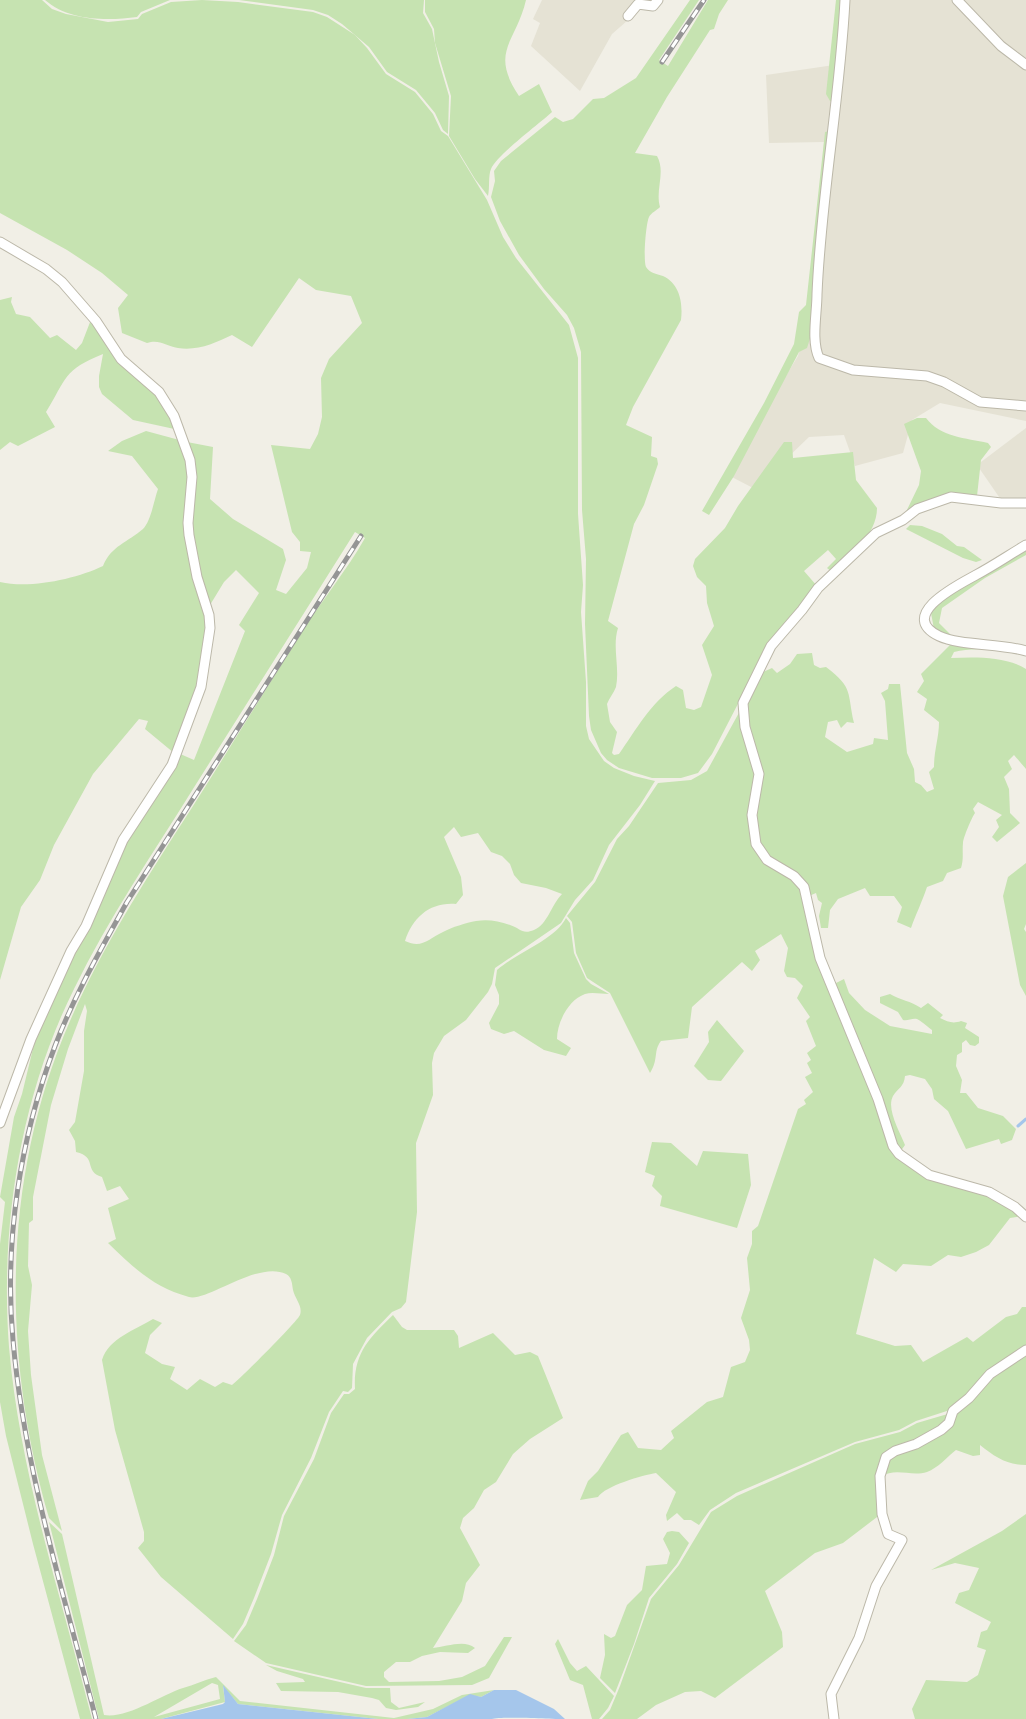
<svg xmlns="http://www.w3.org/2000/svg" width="1026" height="1719" viewBox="0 0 1026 1719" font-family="'Space Grotesk',sans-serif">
<rect width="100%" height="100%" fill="#f1efe6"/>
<g fill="#e5e2d4">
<path d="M 542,0 L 651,0 L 612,34 L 580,91 L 531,46 L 540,23 L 533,19 Z"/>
<path d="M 836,0 L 1026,0 L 1026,421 L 940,403 L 912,420 L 903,453 L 855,466 L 844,435 L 809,437 L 755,489 L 726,474 L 798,356 L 813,304 L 824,142 L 769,143 L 766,75 L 834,65 Z"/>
<path d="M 1026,428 L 1026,499 L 1006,507 L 977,465 Z"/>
</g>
<g fill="#c6e3b1" fill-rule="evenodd">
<path d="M 0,0 L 42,0 L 52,9 L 66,14 L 108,22 L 138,19 L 142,14 L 171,2 L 202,0 L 238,2 L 313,12 L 327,17 L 355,35 L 367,48 L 386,74 L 415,92 L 433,114 L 441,131 L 448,136 L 487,200 L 503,237 L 516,258 L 569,325 L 578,358 L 578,514 L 583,585 L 581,612 L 586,682 L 586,726 L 589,739 L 604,761 L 614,768 L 634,776 L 655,781 L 640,805 L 609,845 L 593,880 L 575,900 L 561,923 L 495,968 L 492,984 L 488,992 L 466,1020 L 444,1036 L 434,1053 L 432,1063 L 433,1095 L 416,1143 L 417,1212 L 406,1302 L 401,1308 L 392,1312 L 367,1338 L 353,1364 L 352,1388 L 348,1392 L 343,1391 L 329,1412 L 311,1458 L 282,1515 L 271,1554 L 254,1598 L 243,1624 L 233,1639 L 161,1577 L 138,1548 L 144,1541 L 144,1532 L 115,1430 L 102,1360 C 109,1338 135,1330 153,1319 L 162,1323 L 150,1335 L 145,1353 L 162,1364 L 175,1367 L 170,1379 L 187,1390 L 200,1379 L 215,1387 L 223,1382 L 232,1385 C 240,1379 297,1322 300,1315 C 303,1306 295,1299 293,1290 C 292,1284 292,1277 286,1274 C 258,1260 207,1302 189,1297 C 153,1287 134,1268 108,1243 L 116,1239 L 108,1208 L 129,1199 L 120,1186 L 107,1191 L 102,1177 C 83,1171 98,1157 76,1152 L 75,1141 L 69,1130 L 75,1122 L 84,1071 L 84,1031 L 87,1011 L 85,1004 L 68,1049 L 51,1105 L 33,1197 L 33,1220 L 29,1223 L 28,1266 L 32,1285 L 28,1331 L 31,1375 L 42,1455 L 62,1531 L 49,1518 C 2,1355 1,1179 70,1021 C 103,945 148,876 193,806 C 230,748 265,690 302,632 C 322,600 347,570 365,538 L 355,532 C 301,618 247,703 193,789 C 152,855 108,919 74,989 C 20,1097 0,1227 9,1347 C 20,1474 61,1596 92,1719 L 80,1719 L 33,1544 L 6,1436 L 0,1402 L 0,1244 L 5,1202 L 0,1197 L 14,1117 L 22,1094 L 37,1032 L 126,841 L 178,753 L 194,760 L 245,631 L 239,625 L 259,593 L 236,570 L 224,582 L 210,605 L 200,575 L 190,524 L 187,442 L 213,447 L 210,499 L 233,519 L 283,549 L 286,560 L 276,590 L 286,594 L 307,568 L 311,552 L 300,551 L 300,542 L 292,532 L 271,445 L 310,449 L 318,434 L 322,417 L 321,378 L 329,359 L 362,323 L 351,296 L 316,290 L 299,278 L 252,347 L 232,335 C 215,343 198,351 178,348 C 165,346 160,339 147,343 L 122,333 L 118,308 L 128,295 L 102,273 L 67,250 L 0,213 ZM 454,827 L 461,837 L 478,833 L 491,852 L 502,856 L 510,864 L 514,875 L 521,883 L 546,888 L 562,894 C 551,905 548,924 534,930 C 522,935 520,928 510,925 C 498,921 488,919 476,921 C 466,923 452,927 443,932 C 428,939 422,949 405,941 C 413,917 430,902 456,904 L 463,895 L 461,877 L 444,837 Z"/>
<path d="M 45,0 L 170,0 L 141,12 L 137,17 C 107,21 69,21 45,0 Z"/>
<path d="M 239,0 L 424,0 L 423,13 L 432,29 L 439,62 L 449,96 L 448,134 L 443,130 L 435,113 L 416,90 L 387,72 L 369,47 L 342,24 L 328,15 L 313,10 Z"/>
<path d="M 425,0 L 526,0 C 516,43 489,51 519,96 L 539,84 L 552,112 C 539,124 497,155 491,169 C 488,176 490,187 488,196 L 475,179 L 449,136 L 451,96 L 435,43 L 434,29 L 425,12 Z"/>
<path d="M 690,0 L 699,0 L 659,60 L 668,66 L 708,0 L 728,0 L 719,14 L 714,29 L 710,30 L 667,97 L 635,153 L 657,156 C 666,172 655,190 660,207 C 657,210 651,213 649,217 C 646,223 643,260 646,267 C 650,273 656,274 663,276 C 680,284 683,303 681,320 L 633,407 L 626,425 L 652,437 L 651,456 L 657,458 L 658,464 L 644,505 L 634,524 L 608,621 L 618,628 C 612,647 620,667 616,687 C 614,693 609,698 607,704 L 610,722 L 617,732 L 612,753 L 614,755 L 619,754 C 636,730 651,702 676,686 L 683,690 L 686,708 L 694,710 L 701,707 L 712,675 L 702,645 L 714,626 L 707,603 L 706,586 L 697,577 L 693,566 L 695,559 L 725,528 L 738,506 L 784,442 L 792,442 L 793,458 L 853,452 L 856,480 L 877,508 C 877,535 850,555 832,572 L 827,568 L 836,559 L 828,550 L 804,571 L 817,586 L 799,611 L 770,642 L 712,754 L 698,773 L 681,778 L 652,778 L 619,768 L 607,760 L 601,753 L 591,730 L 589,716 L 585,624 L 586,559 L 582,510 L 581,352 L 574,328 L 567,315 L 544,289 L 519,255 L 500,221 L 491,197 L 495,181 L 494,171 L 501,161 L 555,117 L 563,122 L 573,119 L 593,99 L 604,98 L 636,78 Z"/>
<path d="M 836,0 L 840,0 L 834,102 L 830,101 L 826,94 Z"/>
<path d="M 829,131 L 814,326 L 807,348 L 799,352 L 734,476 L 709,515 L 702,511 L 764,403 L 794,344 L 799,312 L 806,305 L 825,132 Z"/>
<path d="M 12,297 L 11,302 L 16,314 L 30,317 L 50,338 L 57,335 L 76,350 L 82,343 L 92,317 L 113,349 L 158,393 L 179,430 L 133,420 L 102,394 L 99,387 L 99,376 L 103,354 C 63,370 67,378 46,412 L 55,427 L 18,446 L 10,442 L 0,450 L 0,300 Z"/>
<path d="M 917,418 L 926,418 C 940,437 966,438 988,443 L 991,447 L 981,460 L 977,496 L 956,495 L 905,514 L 919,485 L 921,471 L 904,424 Z"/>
<path d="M 146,431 L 183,441 L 191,478 L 186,523 L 208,615 L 200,686 L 174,753 L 145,729 L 148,721 L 139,719 L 93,774 L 54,845 L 40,880 L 21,907 L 0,980 L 0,582 C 30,589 76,579 103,566 C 111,546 128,542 143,529 C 151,521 154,500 158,489 L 132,456 L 108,451 L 122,441 Z"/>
<path d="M 910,525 L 922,526 L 942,534 L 957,546 L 964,547 L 982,560 L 976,562 L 963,558 L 906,529 Z"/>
<path d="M 1026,549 L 1026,555 L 985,578 L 942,608 L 939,623 L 953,637 L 934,629 L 931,613 L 939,600 Z"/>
<path d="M 953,642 L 1026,653 L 1026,656 C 1004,651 977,646 954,652 L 951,658 C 975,657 1005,656 1026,669 L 1026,769 L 1014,755 L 1008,761 L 1012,769 L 1004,777 L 1009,789 L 1010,813 L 1020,823 L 997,842 L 992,837 L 999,827 L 996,820 L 1002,815 L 978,802 L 973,809 L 975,813 C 972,817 963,838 963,843 C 962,852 964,858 961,868 L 947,873 L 943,881 L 927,887 C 922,902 916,914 911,928 L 897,922 L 902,907 L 894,896 L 870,896 L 865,888 L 838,899 L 830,910 L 828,928 L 821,928 L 819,916 L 822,903 L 818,900 L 816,893 L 809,896 L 769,859 L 755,832 L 758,795 L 747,699 L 761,673 L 772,668 L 777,673 L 790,664 L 797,654 L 812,653 L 814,665 L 820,668 L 826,667 C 854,688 847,693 854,723 L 847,722 L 841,728 L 837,720 L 828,722 L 825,737 L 847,752 L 873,744 L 874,738 L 888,740 L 885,701 L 881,693 L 888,689 L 889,684 L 900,684 L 907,753 L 914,769 L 915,782 L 921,785 L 927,792 L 934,789 L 929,772 L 934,767 C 934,750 939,738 939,722 L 924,710 L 927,699 L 917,692 L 924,681 L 921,674 Z"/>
<path d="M 741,709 L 755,765 L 754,844 L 799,882 L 814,939 L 891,1147 L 928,1177 L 989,1193 L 1022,1216 L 1010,1218 L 989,1245 L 976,1252 L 961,1257 L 948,1255 L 931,1266 L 903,1264 L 896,1272 L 874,1258 L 856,1334 L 895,1346 L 911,1345 L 923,1362 L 967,1337 L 973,1342 L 1006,1317 L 1017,1314 L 1022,1307 L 1026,1307 L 1026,1348 L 953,1409 L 916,1421 L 899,1430 L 855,1442 L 736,1493 L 710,1510 L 699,1525 L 691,1520 L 684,1520 L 677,1513 L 667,1521 L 666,1515 L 676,1492 L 656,1473 C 643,1475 605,1486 598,1497 L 580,1500 L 588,1481 L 598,1471 L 621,1435 L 628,1432 L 638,1448 L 661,1450 L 674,1438 L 671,1431 L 707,1402 L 723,1397 L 731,1367 L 745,1362 L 750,1350 L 749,1340 L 741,1318 L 750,1290 L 747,1258 L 752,1244 L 752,1231 L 758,1226 L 798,1109 L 806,1104 L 804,1100 L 813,1092 L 805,1077 L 812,1073 L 807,1063 L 811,1060 L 807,1053 L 816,1046 L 806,1021 L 810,1017 L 797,998 L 803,986 L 795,978 L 787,977 L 784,971 L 788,948 L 781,934 L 755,951 L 760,960 L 752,971 L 742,962 L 692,1007 L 688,1038 L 661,1041 C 653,1051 659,1059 650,1073 L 610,993 L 587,978 L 576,953 L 572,922 L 567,916 L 595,882 L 617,839 L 629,826 L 658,783 L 691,780 L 707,771 Z"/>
<path d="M 1026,863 L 1026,924 L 1024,929 L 1026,932 L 1026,996 L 1020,985 L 1003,896 L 1008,877 Z"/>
<path d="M 566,918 L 570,923 L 574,953 L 586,979 L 591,984 L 609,994 C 601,994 592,992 585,994 C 568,1000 557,1023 557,1039 L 571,1048 L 566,1056 L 544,1050 L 514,1031 L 504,1034 L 491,1029 L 489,1023 L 499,1004 L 499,995 L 495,985 L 497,970 C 516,953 555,940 566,918 Z"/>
<path d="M 844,979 L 849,993 L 865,1010 L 890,1026 L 932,1034 L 932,1030 C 928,1027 920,1020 917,1019 C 912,1018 908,1021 903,1020 L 898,1012 L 880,1003 L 880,997 L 890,994 C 900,1000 911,1001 921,1008 L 928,1003 L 943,1015 L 940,1018 C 948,1022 953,1024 961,1021 L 967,1023 L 965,1028 L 979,1037 L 979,1043 L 975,1046 L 970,1045 L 966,1040 L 962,1043 L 962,1052 L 957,1055 L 956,1066 L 962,1080 L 960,1093 L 966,1093 L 978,1108 L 1003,1116 L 1016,1129 L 1012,1140 L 1001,1144 L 999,1139 L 966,1149 L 948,1111 L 934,1099 L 932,1089 L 925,1079 L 910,1075 L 905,1076 C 904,1087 898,1088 893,1096 C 886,1109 900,1132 905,1145 L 900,1152 L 832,985 Z"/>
<path d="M 717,1020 L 744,1051 L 721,1081 L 708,1080 L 694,1066 L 709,1042 L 708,1032 Z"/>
<path d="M 652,1142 L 671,1143 L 697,1166 L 703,1151 L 748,1154 L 751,1185 L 737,1228 L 660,1206 L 662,1196 L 652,1186 L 655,1176 L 645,1172 Z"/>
<path d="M 393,1315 L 402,1327 L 407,1330 L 454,1330 L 458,1336 L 459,1348 L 493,1333 L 515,1355 L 530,1352 L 538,1356 L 563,1418 L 530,1439 L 513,1454 L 496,1482 L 484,1490 L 474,1508 L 463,1518 L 460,1528 L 480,1565 L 466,1583 L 462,1601 L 433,1648 C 446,1647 464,1639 475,1648 L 468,1653 L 440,1652 L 422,1656 L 410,1662 L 396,1662 L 384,1672 L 384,1677 L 389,1682 L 439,1681 L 462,1677 L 485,1666 L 504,1637 L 512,1637 L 489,1678 L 472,1685 L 366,1686 L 266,1663 L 234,1641 L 246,1625 L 257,1599 L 274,1555 L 284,1516 L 314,1459 L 331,1413 L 344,1394 L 349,1394 L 355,1389 C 353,1354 369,1338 393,1315 Z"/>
<path d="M 1026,1353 L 1026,1465 C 1007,1465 995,1457 980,1445 L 980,1455 L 973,1456 L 956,1450 C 947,1457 938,1468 927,1472 C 911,1477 895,1467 881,1477 L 888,1457 L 932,1437 L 979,1387 Z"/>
<path d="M 951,1413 L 948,1423 L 886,1457 L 881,1514 L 843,1543 L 815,1553 L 765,1591 L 782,1632 L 783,1647 L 715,1698 L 701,1691 L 685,1692 L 656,1705 L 637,1719 L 602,1719 L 610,1710 L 620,1686 L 651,1599 L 679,1565 L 711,1512 L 737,1496 L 855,1444 L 900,1432 L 917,1423 Z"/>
<path d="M 1026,1514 L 1026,1719 L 915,1719 L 912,1709 L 926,1680 L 967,1682 L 978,1675 L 986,1650 L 977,1647 L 981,1632 L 987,1630 L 991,1622 L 955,1603 L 959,1593 L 969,1590 L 979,1568 L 955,1563 L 931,1570 L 1002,1531 Z"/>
<path d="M 49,1522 L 62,1534 L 104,1715 C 127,1719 161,1695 183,1688 C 194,1685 204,1680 216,1677 L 240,1701 L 394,1718 L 433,1709 L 462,1695 L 494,1690 L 481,1697 L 470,1695 L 427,1717 L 407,1719 L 378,1719 L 238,1704 L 223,1686 L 225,1702 L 161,1719 L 99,1719 ZM 212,1683 L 218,1685 L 220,1699 L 154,1717 Z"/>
<path d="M 672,1531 L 679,1532 L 689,1543 L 677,1564 L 649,1598 L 634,1644 L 615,1693 L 600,1678 L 605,1655 L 604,1634 L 611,1638 L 615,1636 L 627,1605 L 642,1590 L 646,1566 L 667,1564 L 670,1553 L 663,1539 L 667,1532 Z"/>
<path d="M 558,1639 L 570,1663 L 577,1671 L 586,1666 L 614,1696 L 608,1708 L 599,1719 L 592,1719 L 583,1685 L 570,1680 L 555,1644 Z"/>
<path d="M 266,1665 L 366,1688 L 390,1688 L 391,1702 L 399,1708 L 425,1702 L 418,1707 L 396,1710 L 386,1708 L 379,1700 L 372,1698 L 338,1692 L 281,1691 L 276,1683 L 305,1682 L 303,1679 L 277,1671 Z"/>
</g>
<g fill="#a5c6eb">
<path d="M 223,1685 L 238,1704 L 378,1719 L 161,1719 L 223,1704 L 225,1702 Z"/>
<path d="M 494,1690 L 516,1690 L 554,1709 L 565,1719 C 552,1719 500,1716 492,1719 L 407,1719 L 427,1717 L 470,1694 L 481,1697 Z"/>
</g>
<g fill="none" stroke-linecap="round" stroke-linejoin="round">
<path stroke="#a5c6eb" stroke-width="3" d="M 1018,1126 L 1026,1119"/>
<defs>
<g id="street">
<path d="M 845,0 C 840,99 821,196 817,294 C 817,314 811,340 819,358 L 853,370 L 927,376 L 944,382 L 980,402 L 1026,406"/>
<path d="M 957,0 L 1001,46 L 1026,65"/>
<path d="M 628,16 L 638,4 L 653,6 L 658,0"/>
<path d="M 0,242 L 46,269 L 62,282 L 96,321 L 121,359 L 159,392 L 174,416 L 190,460 L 192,477 L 188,523 L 189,535 L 197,577 L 209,615 L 210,628 L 201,687 L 172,765 L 123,840 L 86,926 L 71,951 L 31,1039 L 0,1123"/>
<path d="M 1026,503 L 1001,503 L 951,497 L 917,509 L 903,520 L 876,533 L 818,588 L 802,610 L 771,646 L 743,703 L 745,727 L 759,774 L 752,815 L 756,844 L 767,860 L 794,876 L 804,887 L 820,958 L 878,1099 L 893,1146 L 899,1154 L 929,1175 L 989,1192 L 1015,1207 L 1026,1217"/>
<path d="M 1026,545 C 1009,555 993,566 976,575 C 960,584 896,615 939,636 C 960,646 1000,643 1026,651"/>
<path d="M 834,1719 L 831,1694 L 859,1638 L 876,1586 L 902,1540 L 888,1534 L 882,1514 L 880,1476 L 886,1457 L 895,1451 L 916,1444 L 941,1430 L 949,1423 L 953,1411 L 969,1398 L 990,1374 L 1026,1350"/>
</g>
</defs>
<use href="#street" stroke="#bcb8a9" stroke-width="11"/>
<use href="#street" stroke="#fff" stroke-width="9"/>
<defs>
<g id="rail">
<path d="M 662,62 L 704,0"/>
<path d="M 96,1719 C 64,1595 24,1468 13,1340 C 4,1242 20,1138 55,1046 C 74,996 101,949 127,902 L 361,536"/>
</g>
</defs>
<use href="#rail" stroke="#959595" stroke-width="5"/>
<use href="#rail" stroke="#fff" stroke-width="3" stroke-dasharray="9" stroke-linecap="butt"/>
</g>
</svg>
